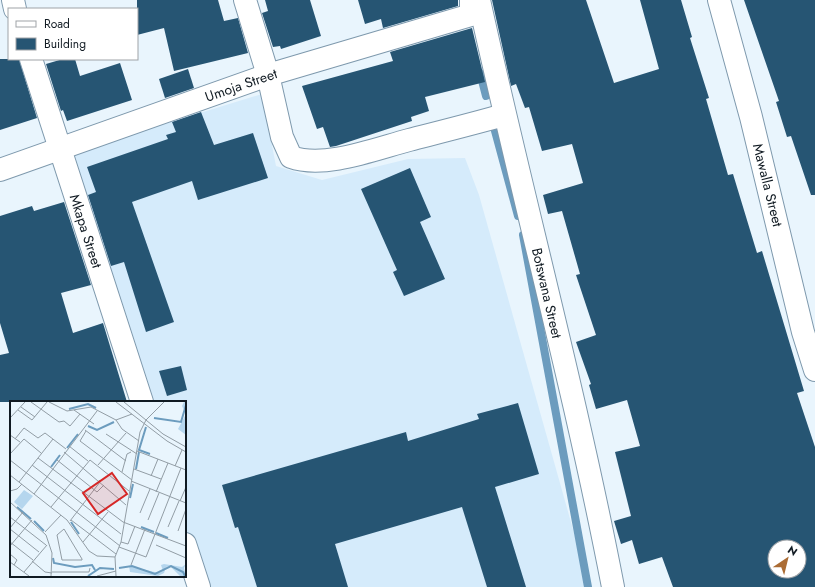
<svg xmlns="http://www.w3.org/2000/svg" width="815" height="587" viewBox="0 0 815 587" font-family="Jost,sans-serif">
<rect width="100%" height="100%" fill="#e9f5fd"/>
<path fill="#d5ebfb" d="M 262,94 L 276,166 L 322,180 L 408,159 L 465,158 L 479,195 L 583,565 L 588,587 L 189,587 L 185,575 L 185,402 L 131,402 L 54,158 Z"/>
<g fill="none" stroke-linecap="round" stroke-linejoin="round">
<g stroke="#6c9cbe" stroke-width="8">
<path d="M 480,73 L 486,96"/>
<path d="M 495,131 L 518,216"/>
<path d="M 523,235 L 588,587"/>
</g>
</g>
<g fill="#265573" fill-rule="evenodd">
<path d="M 137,0 L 218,0 L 224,21 L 238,18 L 248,53 L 174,71 L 164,28 L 137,35 Z"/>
<path d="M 265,0 L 310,0 L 321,36 L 281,49 L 280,46 L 273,47 L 262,13 L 268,11 Z"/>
<path d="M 358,0 L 458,0 L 458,6 L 383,28 L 381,19 L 365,24 Z"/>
<path d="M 492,0 L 586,0 L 614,83 L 659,69 L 640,0 L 681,0 L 692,37 L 690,38 L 709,98 L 706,99 L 728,175 L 733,174 L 757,253 L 762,251 L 804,391 L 797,393 L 815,447 L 815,587 L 673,587 L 662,557 L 639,564 L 632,540 L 621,544 L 614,521 L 631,516 L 615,452 L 640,446 L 627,400 L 596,409 L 589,385 L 591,384 L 576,342 L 596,335 L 576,275 L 580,274 L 562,211 L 548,214 L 543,195 L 583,183 L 572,144 L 542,151 L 529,107 L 525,108 L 516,84 L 511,86 ZM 775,547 L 799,547 L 799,571 L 775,571 Z"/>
<path d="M 744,0 L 815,0 L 815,195 L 811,195 L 791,136 L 787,137 L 776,102 L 779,101 Z"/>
<path d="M 472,28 L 485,82 L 425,97 L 429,111 L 411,117 L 412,121 L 336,146 L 330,147 L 323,127 L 317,129 L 302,86 L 393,61 L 390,52 Z"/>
<path d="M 0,59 L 19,59 L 37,118 L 0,130 Z"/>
<path d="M 63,59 L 75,59 L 80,76 L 120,63 L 132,100 L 67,121 L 63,110 L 61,111 L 46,64 Z"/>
<path d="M 188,69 L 194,88 L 165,98 L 159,79 Z"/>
<path d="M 201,112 L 214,145 L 253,133 L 268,178 L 198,200 L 192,181 L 132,202 L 174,322 L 146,332 L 124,262 L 111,266 L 88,195 L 96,192 L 87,167 L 168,139 L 166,135 L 176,132 L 172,122 Z"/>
<path d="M 410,168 L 431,217 L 420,222 L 445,279 L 404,296 L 393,272 L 397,270 L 361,189 Z"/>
<path d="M 64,202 L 91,285 L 61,293 L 73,333 L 103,323 L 127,402 L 0,402 L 0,355 L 9,353 L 0,323 L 0,216 L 32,206 L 34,211 Z"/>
<path d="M 181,366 L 187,390 L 167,396 L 159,371 Z"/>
<path d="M 518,403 L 539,474 L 495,487 L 526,587 L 487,587 L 462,507 L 335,544 L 348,587 L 257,587 L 238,527 L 235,528 L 222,485 L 406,432 L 408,441 L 479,419 L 477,414 Z"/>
</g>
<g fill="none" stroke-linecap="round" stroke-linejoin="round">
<defs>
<g id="minor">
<path d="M 13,0 L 15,9"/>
<path d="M 245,0 L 268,75 L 282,137 L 291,157 C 324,169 375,149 409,140 C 440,132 472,124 504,115"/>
<path d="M 479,0 C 522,196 575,390 613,587"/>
<path d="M 719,0 L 751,117 L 803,332 L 815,370"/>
<path d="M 31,59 L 142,402"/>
<path d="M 0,170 L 268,75 L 471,15 L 471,0"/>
<path d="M 185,544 L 199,587"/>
</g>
</defs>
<use href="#minor" stroke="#7e99ad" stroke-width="24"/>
<use href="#minor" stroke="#fff" stroke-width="22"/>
</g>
<g text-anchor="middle" stroke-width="4" stroke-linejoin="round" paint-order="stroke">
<g font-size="14" fill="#101a22" stroke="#fff">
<text transform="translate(241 85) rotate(-19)" y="5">Umoja Street</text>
<text transform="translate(768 185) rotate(76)" y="5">Mawalla Street</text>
<text transform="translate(86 231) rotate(72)" y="5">Mkapa Street</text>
<text transform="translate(547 293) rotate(77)" y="5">Botswana Street</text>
</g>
</g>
<g transform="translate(10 401)">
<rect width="176" height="176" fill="#e9f5fd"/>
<path d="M 174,1 L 176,1 L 176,34 L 168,28 L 176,13 L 172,5 ZM 14,89 L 23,95 L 12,108 L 4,101 ZM 154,163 L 172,166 L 176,163 L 174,167 L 176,175 L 170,175 L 160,165 L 156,166 L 154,172 L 148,175 L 120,171 L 119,165 L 149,172 L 153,170 L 151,164 Z" fill="#b5d6ee"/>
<path fill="none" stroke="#6c9cbe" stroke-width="2" d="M 59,8 L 78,3 L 86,7M 144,17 L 171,21 L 176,4M 78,25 L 87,29 L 104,21M 136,26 L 129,49 L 140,53M 57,47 L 68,33M 41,66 L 50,54M 126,68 L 129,51M 120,97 L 123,83M 7,106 L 21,118M 24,120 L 34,130M 61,121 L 69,133M 131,126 L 144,131M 146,132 L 158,137M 43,157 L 44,162 L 65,166 L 82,164 L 85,169M 109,167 L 122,165 L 145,173 L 161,165 L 173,171 L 175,175M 78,175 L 90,167 L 104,168"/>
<path fill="none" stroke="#929da5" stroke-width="1" d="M 21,1 L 49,21 L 54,20 L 60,25 L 70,13M 39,1 L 57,10 L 81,6 L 106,19 L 122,13M 106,1 L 157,40 L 176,51M 114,1 L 153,33 L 176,46M 11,6 L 25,16M 8,9 L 22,19 L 37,1M 64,9 L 84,23M 0,17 L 15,1M 106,19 L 112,28 L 129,40M 75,29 L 116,60M 76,30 L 70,40 L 122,79M 96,33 L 127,53M 0,34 L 10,41M 5,38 L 14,27 L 28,37 L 35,32 L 56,48M 59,45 L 78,60M 127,50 L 176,69M 54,51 L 116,104M 0,53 L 14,38 L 31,52M 28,57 L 113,121 L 176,145M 0,59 L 110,145M 47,59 L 87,91 L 94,84M 22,64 L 111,133M 88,64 L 116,32M 165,65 L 172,49M 124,68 L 151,78M 112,71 L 117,53 L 121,51M 0,74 L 57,119 L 79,150 L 87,155 L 105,156M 141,75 L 148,58M 121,80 L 176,102M 9,81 L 43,38M 0,90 L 7,88 L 12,83M 146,91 L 158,62M 24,93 L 87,10M 170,100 L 176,86M 0,101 L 36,134 L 42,152 L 41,175M 41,106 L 80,59 L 119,90M 130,112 L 140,88M 0,116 L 36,144M 61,119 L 106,153M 138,119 L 149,92M 60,120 L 90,81 L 89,79M 158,126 L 169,100M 0,127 L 13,111M 0,128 L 29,151M 54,128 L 72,158 L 72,159 L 52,159 L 47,134 ZM 168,130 L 176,108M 35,131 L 51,114M 0,141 L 23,159M 73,141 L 98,111M 111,141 L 118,143 L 125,125M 146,144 L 176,157M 0,145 L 22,119M 109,146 L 136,156 L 171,67M 0,153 L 7,159 L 4,164M 22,160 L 35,171 L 42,172M 0,161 L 19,175M 121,164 L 135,128M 14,171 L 37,144M 42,171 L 79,171 L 80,167M 87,175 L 106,170M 106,175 L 105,156 L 111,141 L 130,31 L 136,19 L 154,1"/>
<path fill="#d62828" fill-opacity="0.15" stroke="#d62828" stroke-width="2" d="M 102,72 L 117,93 L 88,113 L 73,92 Z"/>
<rect width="176" height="176" fill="none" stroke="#101a22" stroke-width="2"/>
</g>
<rect x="8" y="8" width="130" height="52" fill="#ffffff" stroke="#9fa3a7"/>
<rect x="16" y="21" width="20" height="6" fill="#ffffff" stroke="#9fa3a7"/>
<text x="44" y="28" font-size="12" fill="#101a22">Road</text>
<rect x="16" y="38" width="20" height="12" fill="#265573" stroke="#9fa3a7"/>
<text x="44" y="48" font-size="12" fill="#101a22">Building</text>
<g transform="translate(787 559) rotate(35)"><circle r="19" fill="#ffffff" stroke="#9fa3a7"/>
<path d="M0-3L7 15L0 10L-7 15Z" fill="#ab6c34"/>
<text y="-6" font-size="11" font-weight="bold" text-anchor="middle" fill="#101a22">N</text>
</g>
</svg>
